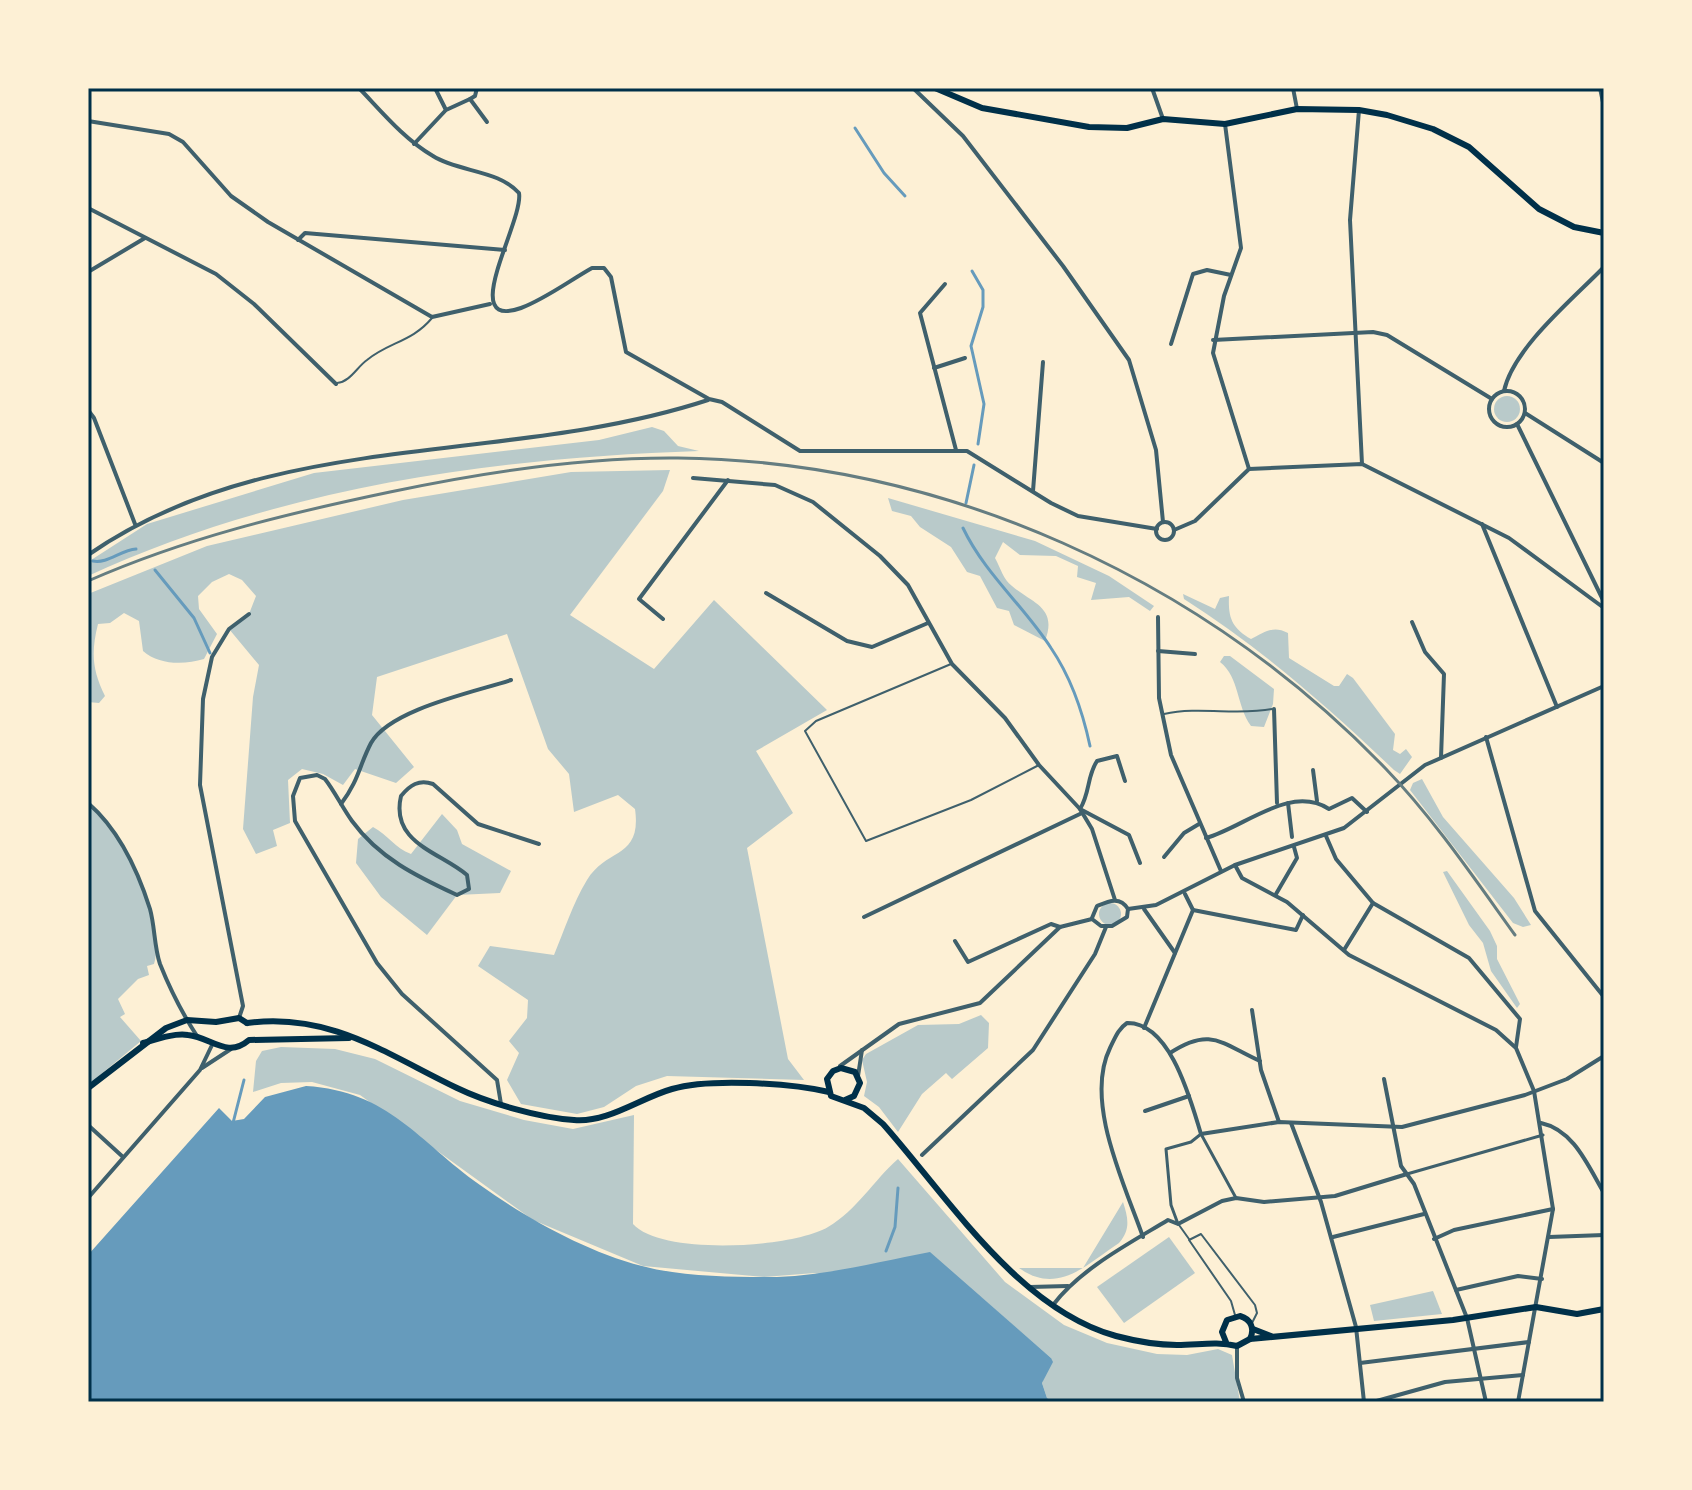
<svg xmlns="http://www.w3.org/2000/svg" width="1692" height="1490" viewBox="0 0 1692 1490" font-family="Poppins,sans-serif">
<rect width="100%" height="100%" fill="#fdf0d5"/>
<g fill="#b9caca">
<circle cx="1507" cy="409" r="13"/>
<path d="M 652,427 L 664,431 L 678,446 L 699,451 C 491,458 278,488 88,576 L 88,562 L 147,524 L 314,473 L 599,440 Z"/>
<path d="M 670,470 L 663,491 L 570,615 L 654,669 L 714,600 L 827,710 L 756,751 L 793,813 L 747,848 L 788,1059 L 804,1080 L 667,1076 L 636,1086 L 604,1107 L 577,1114 L 521,1104 L 507,1080 L 519,1053 L 509,1041 L 527,1018 L 528,1000 L 478,966 L 490,946 L 554,955 C 564,931 573,903 587,880 C 607,847 642,859 635,809 L 618,795 L 574,812 L 569,774 L 548,749 L 507,634 L 377,677 L 372,715 L 414,767 L 396,783 L 355,769 L 343,785 L 323,774 L 302,769 L 288,780 L 290,823 L 273,830 L 277,846 L 256,854 L 243,829 L 253,697 L 259,665 L 229,629 L 249,614 L 256,596 L 242,580 L 229,574 L 212,582 L 198,596 L 199,609 L 217,634 L 204,659 C 184,665 159,665 143,651 L 139,621 L 124,613 L 110,623 L 98,624 C 91,652 92,670 105,696 L 99,703 L 88,702 L 88,594 L 207,546 L 403,500 L 571,472 Z"/>
<path d="M 888,498 L 1035,541 L 1109,576 L 1154,606 L 1150,611 L 1129,597 L 1091,600 L 1096,583 L 1077,577 L 1078,566 L 1056,556 L 1020,555 L 1003,542 L 995,558 C 1001,569 1003,579 1012,586 C 1032,603 1058,607 1045,641 L 1014,625 L 1009,611 L 997,608 L 980,576 L 967,572 L 951,547 L 920,527 L 911,516 L 892,511 Z"/>
<path d="M 1183,594 L 1215,609 L 1220,598 L 1229,596 C 1228,618 1232,628 1251,639 C 1265,632 1273,625 1288,633 L 1289,658 L 1334,686 L 1339,686 L 1347,674 L 1353,678 L 1395,734 L 1393,750 L 1400,754 L 1406,749 L 1412,757 L 1400,774 L 1394,770 C 1328,707 1261,648 1184,599 Z"/>
<path d="M 1224,656 L 1230,656 L 1274,689 L 1273,704 L 1264,727 L 1251,726 C 1236,705 1240,678 1220,662 Z"/>
<path d="M 1422,779 L 1443,817 L 1514,898 L 1531,925 L 1523,927 L 1513,923 L 1410,790 L 1413,783 Z"/>
<path d="M 88,803 C 122,832 168,918 154,964 L 147,966 L 149,975 L 138,979 L 118,999 L 125,1014 L 120,1017 L 141,1041 L 88,1085 Z"/>
<path d="M 442,814 L 457,830 L 462,844 L 511,871 L 500,893 L 457,895 L 427,935 L 381,897 L 356,863 L 358,839 L 373,827 C 388,835 395,848 411,854 Z"/>
<path d="M 1447,871 L 1490,931 L 1497,946 L 1497,959 L 1520,1004 L 1517,1008 L 1491,971 L 1483,943 L 1469,925 L 1443,872 Z"/>
<circle cx="1110" cy="914" r="11"/>
<path d="M 981,1015 L 989,1023 L 988,1048 L 952,1079 L 946,1073 L 922,1094 L 898,1132 L 879,1107 L 864,1096 L 867,1082 L 862,1060 L 866,1054 L 918,1025 L 959,1024 Z"/>
<path d="M 281,1047 L 335,1049 L 375,1059 L 460,1101 L 524,1120 L 573,1129 L 634,1115 L 633,1224 C 662,1256 793,1248 828,1227 C 857,1210 874,1180 898,1159 L 1005,1282 L 1064,1325 L 1107,1343 L 1157,1354 L 1187,1355 L 1218,1349 L 1232,1355 L 1240,1402 L 1054,1402 L 1047,1398 L 1042,1383 L 1051,1358 L 981,1297 L 815,1273 L 764,1277 L 643,1266 L 533,1220 L 360,1095 L 312,1082 L 281,1083 L 253,1092 L 256,1061 L 262,1051 Z"/>
<path d="M 1123,1202 C 1128,1218 1131,1229 1119,1243 C 1087,1264 1058,1296 1019,1268 L 1083,1268 Z"/>
<path d="M 1169,1237 L 1195,1273 L 1124,1323 L 1097,1287 Z"/>
<path d="M 1433,1291 L 1442,1314 L 1374,1321 L 1370,1305 Z"/>
</g>
<path fill="#669bbc" d="M 306,1086 C 389,1091 418,1141 480,1185 C 528,1219 585,1251 642,1266 C 679,1276 725,1277 763,1277 C 819,1278 876,1262 930,1252 L 1051,1358 L 1053,1362 L 1042,1383 L 1047,1398 L 1054,1402 L 88,1402 L 88,1255 L 219,1108 L 232,1121 L 244,1119 L 265,1097 Z"/>
<g fill="none" stroke-linecap="round" stroke-linejoin="round">
<g stroke="#669bbc" stroke-width="3">
<path d="M 855,128 L 884,173 L 905,196"/>
<path d="M 972,271 L 983,290 L 983,307 L 971,346 L 984,404 L 978,444"/>
<path d="M 966,503 L 974,465"/>
<path d="M 963,528 C 985,574 1024,606 1051,648 C 1070,676 1083,713 1090,746"/>
<path d="M 93,561 C 107,564 121,550 136,549"/>
<path d="M 155,570 L 194,618 L 210,653"/>
<path d="M 233,1123 L 244,1080"/>
<path d="M 886,1251 L 895,1227 L 898,1188"/>
</g>
<g stroke="#3f606c" stroke-width="2">
<path d="M 337,383 C 350,382 357,367 367,360 C 389,342 412,342 432,318"/>
<path d="M 951,664 L 816,721 L 805,731 L 866,841 L 971,800 L 1039,765"/>
<path d="M 1164,714 C 1200,706 1237,716 1272,709"/>
<path d="M 1179,1225 L 1189,1239"/>
<path d="M 1235,1315 L 1231,1301 L 1189,1240 L 1201,1234 L 1255,1305 L 1257,1313 L 1252,1323"/>
</g>
<g stroke="#3f606c" stroke-width="3">
<path d="M 1407,1174 L 1543,1135"/>
<path d="M 1178,1224 L 1171,1205 L 1166,1149 L 1191,1142 L 1201,1134 L 1236,1198"/>
</g>
<g stroke="#3f606c" stroke-width="4">
<path d="M 359,88 C 382,112 404,139 433,156 C 458,172 499,170 519,193 C 524,221 456,331 521,308 C 545,299 569,281 592,268 L 604,268 L 611,277 L 626,352 L 709,399 L 722,402 L 800,451 L 967,451 L 1051,503 L 1078,516 L 1157,529"/>
<path d="M 435,88 L 446,110 L 470,99"/>
<path d="M 477,88 L 475,96 L 470,99 L 487,122"/>
<path d="M 913,88 L 963,136 L 1063,266 L 1129,360 L 1156,450 L 1163,522"/>
<path d="M 1152,88 L 1163,119"/>
<path d="M 1293,88 L 1297,109"/>
<path d="M 1600,88 L 1604,107"/>
<path d="M 1359,110 L 1350,220 L 1362,464"/>
<path d="M 88,121 L 169,134 L 183,142 L 231,196 L 268,222 L 432,317 L 490,304"/>
<path d="M 1225,124 L 1241,248 L 1224,296 L 1213,353 L 1249,469"/>
<path d="M 414,144 L 445,111"/>
<path d="M 88,208 L 216,274 L 254,304 L 336,384"/>
<path d="M 298,240 L 305,233 L 505,250"/>
<path d="M 88,272 L 145,238"/>
<path d="M 945,284 L 920,313 L 956,450"/>
<path d="M 1213,340 L 1373,332 L 1387,335 L 1492,399"/>
<path d="M 1171,344 L 1193,274 L 1207,270 L 1231,275"/>
<path d="M 934,368 L 965,358"/>
<path d="M 1504,391 C 1513,348 1574,298 1604,267"/>
<circle cx="1507" cy="409" r="18"/>
<path d="M 88,410 L 94,418 L 135,524"/>
<path d="M 1525,413 L 1604,463"/>
<path d="M 1517,424 L 1604,602"/>
<path d="M 693,478 L 775,485 L 813,502 L 880,556 L 908,585 L 952,664 L 1005,718 L 1039,765 L 1080,809 L 1092,829 L 1115,900"/>
<path d="M 1033,491 L 1043,362"/>
<circle cx="1165" cy="531" r="9"/>
<path d="M 1482,524 L 1557,707"/>
<path d="M 1174,530 L 1195,521 L 1249,469 L 1362,464 L 1509,538 L 1604,608"/>
<path d="M 88,555 C 272,427 504,467 708,400"/>
<path d="M 766,593 L 847,641 L 872,647 L 928,623"/>
<path d="M 1158,617 L 1159,698 L 1171,755 L 1221,871"/>
<path d="M 663,619 L 639,599 L 728,480"/>
<path d="M 1412,622 L 1425,652 L 1444,674 L 1441,758"/>
<path d="M 1158,651 L 1195,654"/>
<path d="M 1274,709 L 1277,803"/>
<path d="M 1486,737 L 1535,911 L 1604,997"/>
<path d="M 1313,770 L 1317,801"/>
<path d="M 1125,781 L 1117,756 L 1097,761 C 1087,776 1090,793 1080,809 L 1129,835 L 1140,863"/>
<path d="M 88,803 C 118,829 138,871 150,909 C 155,927 154,946 160,964 C 170,989 182,1013 197,1036"/>
<path d="M 1288,803 L 1292,837"/>
<path d="M 341,804 C 359,780 359,766 371,743 C 390,709 475,692 511,680"/>
<path d="M 1326,836 L 1336,859 L 1373,903 L 1469,958 L 1520,1019 L 1516,1047"/>
<path d="M 1206,838 C 1245,827 1290,784 1329,809 L 1352,798 L 1367,812"/>
<path d="M 1164,857 L 1184,833 L 1199,824"/>
<path d="M 1235,865 L 1242,878 L 1287,902 L 1349,955 L 1496,1030 L 1516,1048 L 1534,1091 L 1553,1209 L 1518,1402"/>
<path d="M 1276,894 L 1297,858 L 1294,847"/>
<path d="M 1128,909 L 1156,905 L 1235,865 L 1344,828 L 1425,765 L 1604,686"/>
<path d="M 1144,909 L 1175,953"/>
<path d="M 1193,910 L 1296,930 L 1303,915"/>
<path d="M 864,917 L 1082,813"/>
<path d="M 1092,918 L 1097,906 C 1109,901 1120,896 1128,909"/>
<path d="M 955,941 L 968,962 L 1051,924 L 1060,927"/>
<path d="M 1344,950 L 1373,903"/>
<path d="M 1252,1010 L 1261,1070 L 1279,1122"/>
<path d="M 239,1018 L 243,1006 L 200,785 L 203,699 L 212,657 L 229,629 L 249,614"/>
<path d="M 1144,1028 L 1193,910 L 1185,894"/>
<path d="M 1170,1053 C 1211,1026 1222,1044 1260,1061"/>
<path d="M 840,1066 L 899,1024 L 980,1003 L 1060,927 L 1092,919 L 1101,926 L 1112,926 L 1127,917 L 1128,909"/>
<path d="M 202,1068 L 231,1049"/>
<path d="M 858,1076 L 862,1050"/>
<path d="M 1384,1079 L 1401,1166 L 1414,1184 L 1467,1318 L 1486,1402"/>
<path d="M 501,1104 L 497,1080 L 402,994 L 377,963 L 295,821 L 293,796 L 300,778 L 317,775 L 325,779 C 335,792 342,807 352,821 C 379,858 416,876 457,895 L 469,889 L 467,875 C 440,852 390,843 401,796 C 410,785 419,779 433,784 L 478,824 L 539,844"/>
<path d="M 1145,1111 L 1189,1096"/>
<path d="M 1291,1123 L 1321,1202 L 1356,1327 L 1364,1402"/>
<path d="M 1541,1123 C 1574,1130 1588,1166 1604,1193"/>
<path d="M 88,1125 L 123,1157"/>
<path d="M 922,1155 L 1033,1050 L 1095,954 L 1106,927"/>
<path d="M 88,1198 L 200,1070 L 213,1043"/>
<path d="M 1143,1237 C 1124,1183 1084,1101 1110,1048 C 1115,1038 1118,1029 1127,1023 C 1171,1022 1191,1102 1201,1134 L 1279,1122 L 1402,1127 L 1525,1095 L 1567,1079 L 1604,1056"/>
<path d="M 1333,1237 L 1424,1214"/>
<path d="M 1549,1237 L 1604,1235"/>
<path d="M 1434,1239 L 1454,1230 L 1553,1209"/>
<path d="M 1030,1287 L 1068,1286"/>
<path d="M 1456,1290 L 1518,1276 L 1542,1279"/>
<path d="M 1053,1305 C 1080,1269 1130,1243 1168,1220 L 1178,1224 L 1222,1201 L 1236,1198 L 1264,1202 L 1335,1196 L 1407,1174"/>
<path d="M 1237,1346 L 1237,1378 L 1244,1402"/>
<path d="M 1360,1363 L 1529,1342"/>
<path d="M 1373,1402 L 1445,1382 L 1523,1375"/>
</g>
<g stroke="#003049" stroke-width="6">
<path d="M 935,88 L 982,108 L 1089,127 L 1127,128 L 1163,119 L 1225,124 L 1297,109 L 1359,110 L 1387,115 L 1433,129 L 1469,147 L 1539,209 L 1574,227 L 1604,233"/>
<path d="M 247,1023 C 330,1012 386,1054 457,1088 C 488,1103 540,1118 574,1120 C 608,1123 640,1098 672,1089 C 709,1078 790,1083 829,1092"/>
<path d="M 143,1043 C 157,1039 174,1033 188,1035 C 211,1037 227,1059 249,1040 L 349,1038"/>
<path d="M 88,1088 L 166,1028 L 187,1020 L 216,1022 L 239,1018 L 247,1023"/>
<path d="M 845,1100 L 854,1096 L 860,1083 L 855,1072 L 841,1068 L 833,1071 L 827,1079 L 831,1096 L 864,1108 L 883,1124 C 947,1196 1018,1309 1116,1336 C 1135,1341 1157,1345 1177,1345 C 1199,1345 1216,1341 1237,1346 L 1250,1339 C 1255,1329 1251,1319 1240,1316 L 1227,1320 L 1222,1332 L 1226,1342"/>
<path d="M 1253,1329 L 1271,1336"/>
<path d="M 1250,1339 L 1453,1320 L 1536,1307 L 1577,1314 L 1604,1309"/>
</g>
<path stroke="#657d81" stroke-width="3" d="M 88,581 C 186,538 285,514 390,492 C 484,472 582,457 678,458 C 944,461 1202,578 1386,769 C 1434,819 1474,878 1515,935"/>
</g>
<rect width="1692" height="1490" fill="none" stroke="#fdf0d5" stroke-width="180"/>
<rect x="90" y="90" width="1512" height="1310" fill="none" stroke="#003049" stroke-width="3"/>
</svg>
